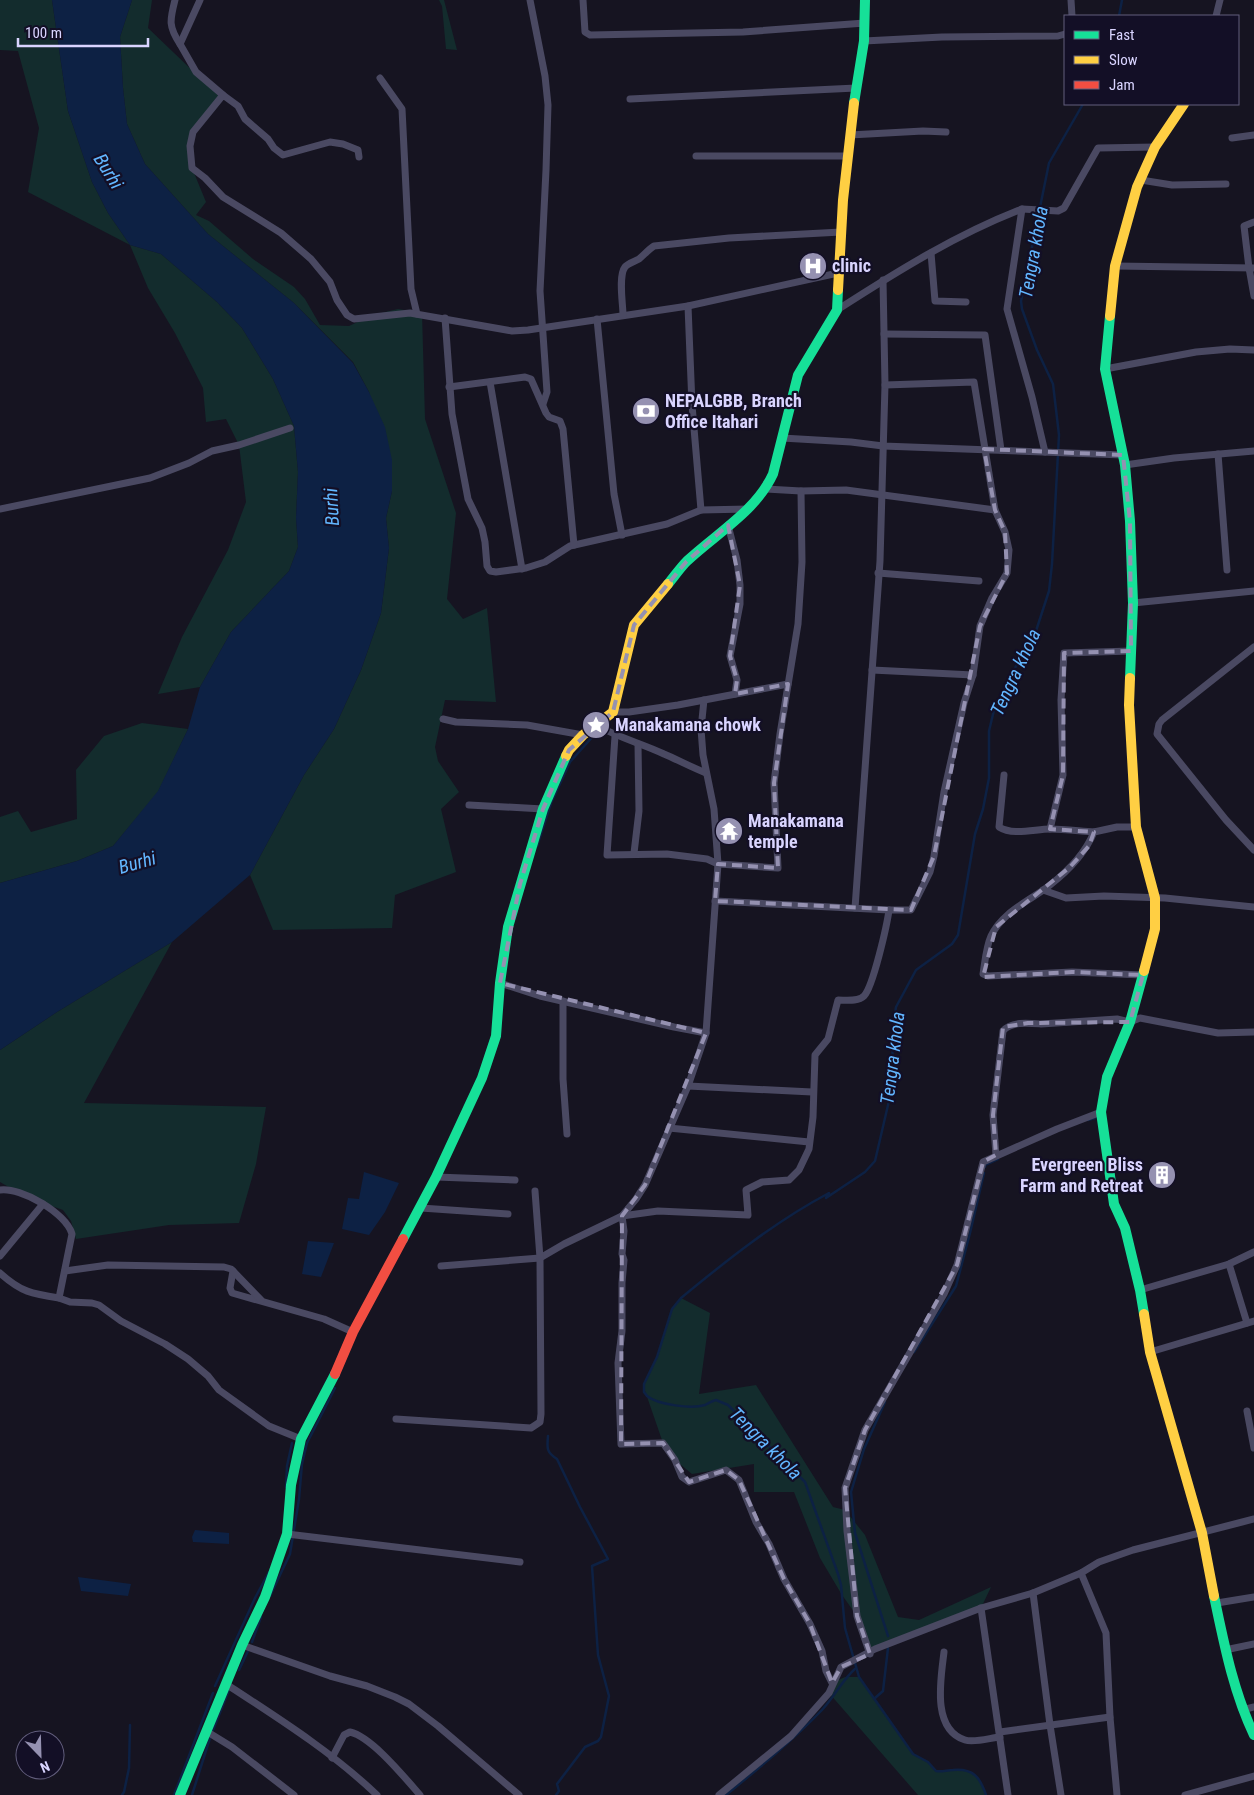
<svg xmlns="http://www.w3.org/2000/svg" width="1254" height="1795" viewBox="0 0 1254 1795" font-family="'Roboto Condensed',sans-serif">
<rect width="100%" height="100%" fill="#161421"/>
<g fill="#132c2d">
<path d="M 0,0 L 52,0 L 68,111 L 92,182 L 108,213 L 130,245 L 161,254 L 217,302 L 242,328 L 273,379 L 294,426 L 298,472 L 296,518 L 298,547 L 289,571 L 231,632 L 200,687 L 158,694 L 182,637 L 228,550 L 246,502 L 239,445 L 226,419 L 206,422 L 203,388 L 175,333 L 148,288 L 130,245 L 28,192 L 39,128 L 18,51 L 0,50 Z"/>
<path d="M 132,0 L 152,0 L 148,28 L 221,98 L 193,132 L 192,168 L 206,202 L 196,215 L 209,221 L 253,259 L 294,287 L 305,299 L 320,325 L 349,326 L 373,315 L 398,309 L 422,313 L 425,419 L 456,513 L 447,599 L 463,619 L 487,608 L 496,702 L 445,700 L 435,747 L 438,761 L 459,792 L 441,809 L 456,872 L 395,895 L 392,928 L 273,930 L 250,875 L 304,775 L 334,729 L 361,670 L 381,613 L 389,548 L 386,518 L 392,491 L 369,392 L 353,362 L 294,303 L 208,234 L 145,164 L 127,124 L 123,88 L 120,37 Z"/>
<path d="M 439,0 L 444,0 L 457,50 L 446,49 L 442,6 Z"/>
<path d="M 142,723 L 188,729 L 158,792 L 113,846 L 77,861 L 0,883 L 0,817 L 18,811 L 31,832 L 77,819 L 76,770 L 104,736 Z"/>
<path d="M 172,942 L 84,1103 L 266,1107 L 256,1164 L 239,1223 L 169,1225 L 76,1239 L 71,1221 L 63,1210 L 26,1197 L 0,1182 L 0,1050 L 57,1012 Z"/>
<path d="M 681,1298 L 710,1313 L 699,1394 L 756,1385 L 833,1507 L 845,1510 L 865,1535 L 898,1617 L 919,1620 L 991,1587 L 981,1608 L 870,1654 L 857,1616 L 842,1595 L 820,1558 L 794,1492 L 754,1492 L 754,1464 L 692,1474 L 675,1460 L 663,1443 L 644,1388 L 646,1378 L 657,1357 L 672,1309 Z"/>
<path d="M 845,1677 L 859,1677 L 913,1754 L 928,1762 L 937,1771 C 942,1772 947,1770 953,1770 C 973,1768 980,1778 986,1795 L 918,1795 L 829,1693 L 832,1683 Z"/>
</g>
<g fill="#0d2144">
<path d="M 52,0 L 132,0 L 120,37 L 123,88 L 127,124 L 145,164 L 208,234 L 294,303 L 353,363 L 369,392 L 385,427 L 392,460 L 392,491 L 386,518 L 389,548 L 381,613 L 361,670 L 334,729 L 304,775 L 250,875 L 172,942 L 57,1012 L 0,1050 L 0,883 L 77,861 L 113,846 L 158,791 L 188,729 L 200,687 L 231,632 L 289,571 L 298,547 L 296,518 L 298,472 L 294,426 L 273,379 L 242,328 L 217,302 L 161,254 L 130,245 L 108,213 L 92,182 L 68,111 Z"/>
<path d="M 364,1172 L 399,1183 L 385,1212 L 369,1235 L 342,1229 L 348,1198 L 359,1199 Z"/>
<path d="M 308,1241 L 334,1243 L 321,1277 L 302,1274 Z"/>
<path d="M 195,1530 L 229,1533 L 229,1544 L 193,1542 L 192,1537 Z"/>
<path d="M 78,1577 L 131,1584 L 128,1596 L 81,1591 Z"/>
</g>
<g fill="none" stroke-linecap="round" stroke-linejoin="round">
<g stroke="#0d2144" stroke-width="2.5">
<path d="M 1119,16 L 1122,0"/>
<path d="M 537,846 L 551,803 L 570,762 L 595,734"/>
<path d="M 1088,1120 L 1095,1118"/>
<path d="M 985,1167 L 985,1165 L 998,1159"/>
<path d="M 914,1352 L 956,1286 L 970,1233 L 984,1173"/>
<path d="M 885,1402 L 864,1449 L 851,1492 L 855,1533 L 888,1636"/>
<path d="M 548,1436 C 547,1448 546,1452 557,1459 L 580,1507 L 608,1559 L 592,1566 L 598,1655 L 609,1696 L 601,1737 L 598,1741 L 585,1747 L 557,1784 L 559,1791 L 556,1795"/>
<path d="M 286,1487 L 287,1466 L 292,1443"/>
<path d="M 270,1596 L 290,1554 L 299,1499 L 302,1464 L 307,1443 L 335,1388"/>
<path d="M 252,1642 L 261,1617"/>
<path d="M 239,1670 L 248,1651"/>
<path d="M 215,1686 L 255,1598 L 269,1572"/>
<path d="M 875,1698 L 883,1691 L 888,1648"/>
<path d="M 213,1730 L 229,1690"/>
<path d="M 122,1795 L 124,1792 L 129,1768 L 130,1725"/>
<path d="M 174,1795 L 213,1693"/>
<path d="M 192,1795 L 210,1738"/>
<path d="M 726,1795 C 759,1768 792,1741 822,1710 C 835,1696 842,1680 856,1668"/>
<path d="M 986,1795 C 980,1777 973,1768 953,1770 C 947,1770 942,1772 936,1771 L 928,1762 L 913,1754 L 859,1677 L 845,1628 L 841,1585 L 838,1574 L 805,1482 L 728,1405 L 716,1400 C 712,1401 709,1403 705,1405 C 692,1409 658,1405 647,1396 L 644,1392 L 644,1384 L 657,1357 L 672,1309 L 681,1298 C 727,1260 776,1221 829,1193 L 826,1198 L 865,1172 L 875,1161 L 895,1075 L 891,1040 L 896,1007 L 916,970 L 952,944 L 958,935 L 975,834 L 983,809 L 989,778 L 989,731 L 994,710 L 1018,662 L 1035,634 L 1049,591 L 1052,564 L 1059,435 L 1053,384 L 1037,350 L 1022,309 L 1021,301 L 1049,163 L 1083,104"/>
</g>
<g stroke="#4a4962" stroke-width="7">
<path d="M 175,0 C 170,20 168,26 180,44"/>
<path d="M 200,0 L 180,44 L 196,72 L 223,95"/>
<path d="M 530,0 L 545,76 L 548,105 L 546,170 L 540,291 L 547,392 L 543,404"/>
<path d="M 583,0 L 585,32 L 590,35 L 743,32 L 865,23"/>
<path d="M 1071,0 L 1072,16"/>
<path d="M 1216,16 L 1220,0"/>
<path d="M 864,41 L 942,37 L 1058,36 L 1065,34"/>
<path d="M 380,78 L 402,109 L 411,289 L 417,314"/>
<path d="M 630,99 L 856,88"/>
<path d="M 850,135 L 923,131 L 946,132"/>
<path d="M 1232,138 L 1254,135"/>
<path d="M 696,156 L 848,156"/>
<path d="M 359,157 L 358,150 L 343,144 L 330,142 L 283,155 L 274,148 L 268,139 L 245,119 L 238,106 L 223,95 L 193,132 L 190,146 L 192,168 L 205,178 L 223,197 L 281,233 L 311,259 L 330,282 L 337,300 L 347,315 L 354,319 L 410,313 L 512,331 L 528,330 L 688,306 L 838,273"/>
<path d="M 1141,180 L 1172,185 L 1226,184"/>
<path d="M 1022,209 L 1058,211 L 1064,208 L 1098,148 L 1155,147"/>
<path d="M 1254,222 L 1244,226 L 1249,268 L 1254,296"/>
<path d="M 931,253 L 935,301 L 966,302"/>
<path d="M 1115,266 L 1254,268"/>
<path d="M 688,306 L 692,405 L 701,510"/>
<path d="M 837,310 C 896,272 957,234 1022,209 L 1007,309 L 1032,397 L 1045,452"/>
<path d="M 623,315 C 623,304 618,276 625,267 C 628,263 634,262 639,259 C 644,255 648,250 654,246 L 729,238 L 841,232"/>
<path d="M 445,318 L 452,414 L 468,499 L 482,528 L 485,542 L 487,566 L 490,571 L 496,572 L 526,568 L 545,562 L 570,546 L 667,524 L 701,510 L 748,509"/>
<path d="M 597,319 L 614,494 L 622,535"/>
<path d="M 884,334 L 985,335 L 1001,450"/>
<path d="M 1105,369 L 1196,352 L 1230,349 L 1254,350"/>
<path d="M 490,382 L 522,569"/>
<path d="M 449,387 L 525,377 L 531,379 L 546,413 L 549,417 L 560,421 L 563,429 L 574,545"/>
<path d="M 782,438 L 851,442 L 883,446 L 1123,455"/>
<path d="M 1218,454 L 1227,570"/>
<path d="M 1125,465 L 1174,458 L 1254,451"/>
<path d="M 766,489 L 801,491 L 846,490 L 995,510"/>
<path d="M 0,509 L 150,478 L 189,463 L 212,451 L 239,445 L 290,428"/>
<path d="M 728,525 L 737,560 L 740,585 L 740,604 L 730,656 L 737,680 L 735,694"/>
<path d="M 878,573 L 979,581"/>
<path d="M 1133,603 L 1254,591"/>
<path d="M 1254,647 L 1162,720 L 1159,724 L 1157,734 L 1226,820 L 1254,850"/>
<path d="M 872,670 L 973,675"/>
<path d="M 704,700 L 701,729 L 703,755 L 714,809 L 718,864 L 706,1033 L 688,1086 L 645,1185 L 636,1199 L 622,1216 L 624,1231 L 622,1254 L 624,1260 L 622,1283 L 622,1331 L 618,1363 L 621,1444 L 663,1443 L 675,1460 L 682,1477 L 689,1482 L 726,1470 L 739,1480 L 756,1522 L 769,1544 L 784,1579 L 810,1624 L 822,1651 L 826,1671 L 832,1683"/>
<path d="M 613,712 L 629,712 L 678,705 L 788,684"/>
<path d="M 443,719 L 456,722 L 527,725 L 583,735"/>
<path d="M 596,725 C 619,738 641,743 664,754 C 678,760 691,767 706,773"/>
<path d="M 615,736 L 607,855 L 667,854 L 707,859 L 718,864 L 778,868 L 774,783 L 780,734 L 798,624 L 802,562 L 801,491"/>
<path d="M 1004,775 L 999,827 C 1013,836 1035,829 1050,829 C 1064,829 1079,831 1094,832"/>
<path d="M 469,805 L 543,809"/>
<path d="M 1136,827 L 1117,827 L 1094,832 C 1085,854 1068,871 1050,885 C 1030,901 1003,911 991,936 C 986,947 985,962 983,974 L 988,976 L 1072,972 L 1143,975"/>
<path d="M 1050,829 L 1063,775 L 1061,700 L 1064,653 L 1131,651"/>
<path d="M 634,853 L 639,811 L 638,744"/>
<path d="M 1043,890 L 1066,898 L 1104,896 L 1165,898 L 1254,907"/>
<path d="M 715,901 L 889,910"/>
<path d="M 855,908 L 880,561 L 885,385 L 883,280"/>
<path d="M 500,983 L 540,996 L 674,1027 L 706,1033"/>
<path d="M 563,1001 L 563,1079 L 567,1134"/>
<path d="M 688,1086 L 812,1092"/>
<path d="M 669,1128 L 809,1142"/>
<path d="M 996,1155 L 993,1115 L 1003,1031 C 1011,1021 1029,1023 1041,1024 L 1117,1019 L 1130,1022 L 1140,1018 L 1218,1033 L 1254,1032"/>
<path d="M 436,1177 L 515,1180"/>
<path d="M 0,1190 C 21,1187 66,1213 72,1234 L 59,1298 L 70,1302 L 92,1303 L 99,1305 L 121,1321 L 165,1344 L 188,1359 L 208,1376 L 219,1390 L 269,1426 L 301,1439"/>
<path d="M 421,1208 L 508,1214"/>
<path d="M 0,1256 L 43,1204"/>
<path d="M 1229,1264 L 1247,1323"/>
<path d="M 441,1266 L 540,1258 L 564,1244 L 622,1216 L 658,1211 L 748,1215 L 746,1190 L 762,1182 L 789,1180 L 799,1170 L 809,1149 L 813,1117 L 815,1055 L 828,1039 L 838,1000 C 846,1000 858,1002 864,996 C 873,987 887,925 889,910 L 911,910 L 930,872 L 934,856 L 944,792 L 964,703 L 973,675 L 980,626 L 992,598 L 1007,573 L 1009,550 L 1005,532 L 995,510 L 974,382 L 885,385"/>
<path d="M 65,1271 L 108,1265 L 224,1267 L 231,1269 L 233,1271 L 230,1288 L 232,1293 L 324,1319 L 353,1332"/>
<path d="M 233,1271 L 261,1300"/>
<path d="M 0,1273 C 21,1292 32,1294 59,1298"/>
<path d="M 1140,1290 L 1229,1264 L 1254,1252"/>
<path d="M 1150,1352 L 1254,1321"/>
<path d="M 1247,1411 L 1254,1448"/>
<path d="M 396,1419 L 531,1428 L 540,1422 L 541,1414 L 540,1258 L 535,1191"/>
<path d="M 287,1534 L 520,1562"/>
<path d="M 1081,1573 L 1106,1633 L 1110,1717 L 1117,1795"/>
<path d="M 1033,1593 L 1050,1725 L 1061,1795"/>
<path d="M 1217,1603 L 1254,1597"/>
<path d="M 981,1608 L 1008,1795"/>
<path d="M 242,1645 L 330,1676 L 367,1686 L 395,1697 L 409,1704 L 438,1726 L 519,1795"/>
<path d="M 1225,1650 L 1254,1644"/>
<path d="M 944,1652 C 941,1678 931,1729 965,1740 C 974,1743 990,1738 1000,1737"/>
<path d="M 870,1654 L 857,1616 L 847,1531 L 845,1488 L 865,1430 L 944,1294 L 957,1265 L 983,1162 L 1057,1129 L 1101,1112"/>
<path d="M 226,1684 C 278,1718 332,1752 377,1795"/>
<path d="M 1242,1710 L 1254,1707"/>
<path d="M 206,1731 L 232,1747 L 294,1795"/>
<path d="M 1000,1732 L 1110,1717"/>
<path d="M 332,1758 L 344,1735 L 350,1732 C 372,1737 405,1778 420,1795"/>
<path d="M 719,1795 L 791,1736 L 829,1693 L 841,1667 L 875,1649 L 981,1608 L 1033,1593 L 1081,1573 L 1099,1562 L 1133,1550 L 1254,1519"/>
<path d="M 1185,1795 L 1254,1776"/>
</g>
<g stroke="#16e098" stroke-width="10">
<path d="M 854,103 L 864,41 L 865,0"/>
<path d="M 1110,316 L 1105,369 L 1125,465 L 1130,521 L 1133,603 L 1130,678"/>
<path d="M 668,584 C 674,577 680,568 687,561 C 717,533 756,511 773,474 L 798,375 L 837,310 L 838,290"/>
<path d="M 1144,971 L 1130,1022 L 1107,1077 L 1101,1112 L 1114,1204 L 1125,1228 L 1140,1290 L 1144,1314"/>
<path d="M 403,1239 L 436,1177 L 482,1078 L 496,1036 L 500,983 L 508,927 L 543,809 L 566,756"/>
<path d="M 1214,1596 C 1224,1643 1233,1691 1254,1735"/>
<path d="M 180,1795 L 242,1645 L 265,1597 L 287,1534 L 291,1485 L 301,1439 L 335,1374"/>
</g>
<g stroke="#ffcf43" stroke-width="10">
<path d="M 838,290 L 843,200 L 854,103"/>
<path d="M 1110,316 L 1115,266 L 1137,187 L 1155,147 L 1184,104"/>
<path d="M 1130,678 L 1129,705 L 1136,827 L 1155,898 L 1155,929 L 1144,971"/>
<path d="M 566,756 L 569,750 L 583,735 L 613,712 L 634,625 L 668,584"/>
<path d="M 1144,1314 L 1150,1352 L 1202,1533 L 1214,1596"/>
</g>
<path stroke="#f24e42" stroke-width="10" d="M 335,1374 L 353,1332 L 403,1239"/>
</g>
<path fill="none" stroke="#9591b1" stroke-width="4" stroke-dasharray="10 6" stroke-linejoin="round" d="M 984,449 L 1123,455 L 1130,521 L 1131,651 L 1064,653 L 1063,775 L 1050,829 L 1094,832 L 1089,846 L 1070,867 L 996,927 L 983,977 L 1072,972 L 1143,975 L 1130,1022 L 1028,1023 L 1003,1027 L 993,1115 L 996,1155 L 983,1162 L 957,1265 L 865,1430 L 845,1488 L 857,1616 L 870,1654 L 841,1667 L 832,1683 L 810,1624 L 784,1579 L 739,1480 L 726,1470 L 689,1482 L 663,1443 L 621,1444 L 622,1216 L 645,1185 L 706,1033 L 500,983 L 520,884 L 543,809 L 569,750 L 613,712 L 634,625 L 686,562 L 728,525 L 740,585 L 730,656 L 737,680 L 735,694 L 788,684 L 774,783 L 778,868 L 718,864 L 715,901 L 911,910 L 934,856 L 980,626 L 1007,573 L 1005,532 L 995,510 Z"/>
<defs>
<symbol id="hospital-disc" viewBox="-11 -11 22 22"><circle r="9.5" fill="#9591b1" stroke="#130f26"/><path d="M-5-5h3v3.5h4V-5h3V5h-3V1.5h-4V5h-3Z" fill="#fff"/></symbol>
<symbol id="bank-disc" viewBox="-11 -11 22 22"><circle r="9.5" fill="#9591b1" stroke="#130f26"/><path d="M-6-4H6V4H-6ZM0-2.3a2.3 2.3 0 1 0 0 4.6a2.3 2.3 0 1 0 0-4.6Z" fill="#fff"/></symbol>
<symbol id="sight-disc" viewBox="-11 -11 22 22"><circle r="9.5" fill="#9591b1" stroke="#130f26"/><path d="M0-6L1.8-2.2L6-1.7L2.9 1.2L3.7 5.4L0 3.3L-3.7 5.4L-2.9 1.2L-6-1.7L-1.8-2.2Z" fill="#fff"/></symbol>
<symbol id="temple-disc" viewBox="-11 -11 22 22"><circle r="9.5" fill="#9591b1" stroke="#130f26"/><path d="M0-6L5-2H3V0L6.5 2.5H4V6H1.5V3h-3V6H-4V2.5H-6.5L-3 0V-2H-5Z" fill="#fff"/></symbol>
<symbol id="building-disc" viewBox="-11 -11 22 22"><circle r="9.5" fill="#9591b1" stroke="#130f26"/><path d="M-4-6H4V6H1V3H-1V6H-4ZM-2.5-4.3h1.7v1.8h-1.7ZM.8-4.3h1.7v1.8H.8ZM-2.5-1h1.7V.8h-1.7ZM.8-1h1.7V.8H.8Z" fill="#fff"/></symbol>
</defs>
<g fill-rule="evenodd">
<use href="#hospital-disc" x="797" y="250" width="32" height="32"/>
<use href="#bank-disc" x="630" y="395" width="32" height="32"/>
<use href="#sight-disc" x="580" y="709" width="32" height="32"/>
<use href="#temple-disc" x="713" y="815" width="32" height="32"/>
<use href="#building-disc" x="1146" y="1159" width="32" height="32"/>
</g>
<g text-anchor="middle" stroke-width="4.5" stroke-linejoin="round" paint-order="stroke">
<g font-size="18" font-weight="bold" fill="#d9d4ff" stroke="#130f26" text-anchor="start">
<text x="832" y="272">clinic</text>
<text x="665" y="407">NEPALGBB, Branch<tspan x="665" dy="21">Office Itahari</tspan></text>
<text x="615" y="731">Manakamana chowk</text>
<text x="748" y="827">Manakamana<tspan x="748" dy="21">temple</tspan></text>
<text x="1143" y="1171" text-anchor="end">Evergreen Bliss<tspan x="1143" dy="21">Farm and Retreat</tspan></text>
</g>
<g font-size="19" font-style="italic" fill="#62b6ff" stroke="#130f26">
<text transform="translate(109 171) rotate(58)" y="7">Burhi</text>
<text transform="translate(1033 252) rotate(-80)" y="7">Tengra khola</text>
<text transform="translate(331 507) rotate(-93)" y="7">Burhi</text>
<text transform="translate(1015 672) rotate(-65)" y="7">Tengra khola</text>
<text transform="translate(137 862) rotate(-16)" y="7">Burhi</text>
<text transform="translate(892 1058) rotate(-83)" y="7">Tengra khola</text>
<text transform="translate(766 1443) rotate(45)" y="7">Tengra khola</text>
</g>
</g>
<rect x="1064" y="15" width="175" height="90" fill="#130f26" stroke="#625e7d"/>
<rect x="1074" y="31" width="25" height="8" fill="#16e098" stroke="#625e7d"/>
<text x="1109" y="40" font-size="15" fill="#d9d4ff">Fast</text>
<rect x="1074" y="56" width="25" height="8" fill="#ffcf43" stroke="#625e7d"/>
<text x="1109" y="65" font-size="15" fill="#d9d4ff">Slow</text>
<rect x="1074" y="81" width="25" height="8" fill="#f24e42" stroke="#625e7d"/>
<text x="1109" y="90" font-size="15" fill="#d9d4ff">Jam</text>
<g transform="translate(40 1755) rotate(157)"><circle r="24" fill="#130f26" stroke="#625e7d"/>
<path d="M0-4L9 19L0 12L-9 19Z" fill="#9591b1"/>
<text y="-8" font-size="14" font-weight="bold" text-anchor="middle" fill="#d9d4ff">N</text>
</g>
<path d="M18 38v8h130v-8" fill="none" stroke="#d9d4ff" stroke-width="2.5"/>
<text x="25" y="38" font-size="15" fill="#d9d4ff" stroke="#130f26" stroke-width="4" paint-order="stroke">100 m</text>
</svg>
